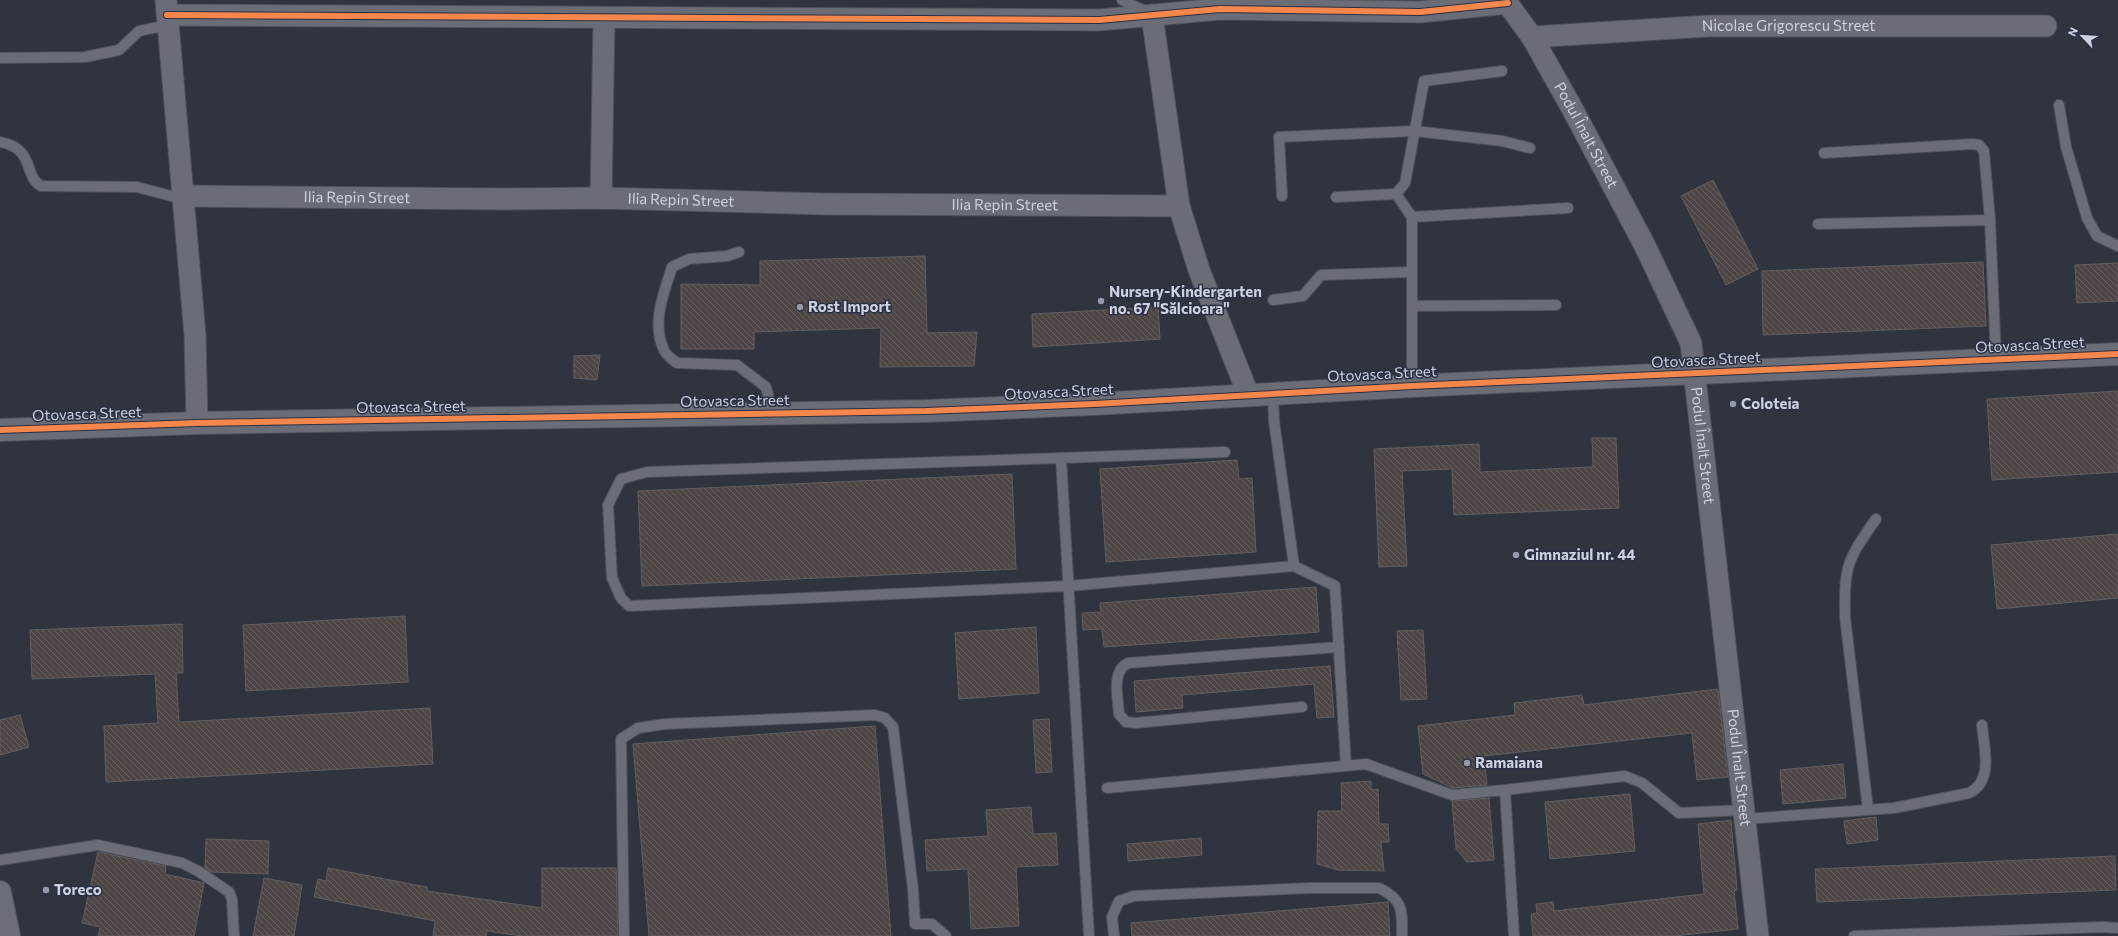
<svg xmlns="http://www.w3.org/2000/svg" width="2118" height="936" viewBox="0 0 2118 936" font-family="Commissioner,sans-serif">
<defs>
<pattern id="building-back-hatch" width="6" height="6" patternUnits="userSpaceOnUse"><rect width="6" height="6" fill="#4d4645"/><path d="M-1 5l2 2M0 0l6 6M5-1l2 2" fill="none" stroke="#65605f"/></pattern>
</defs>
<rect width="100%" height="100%" fill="#30343e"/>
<g fill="url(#building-back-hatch)" stroke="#625f61">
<path d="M 1713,180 L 1758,269 L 1726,285 L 1681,196 Z"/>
<path d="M 925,256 L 927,333 L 977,332 L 974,366 L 880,367 L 881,328 L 754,332 L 754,349 L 681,349 L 681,284 L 760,285 L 760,261 Z"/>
<path d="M 1983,262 L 1986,326 L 1763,335 L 1762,271 Z"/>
<path d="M 2118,263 L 2118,301 L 2077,303 L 2075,265 Z"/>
<path d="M 1158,307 L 1160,339 L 1033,347 L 1032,314 Z"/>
<path d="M 600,355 L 597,380 L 574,378 L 574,356 Z"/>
<path d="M 2118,391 L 2118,472 L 1992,480 L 1987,399 Z"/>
<path d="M 1592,438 L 1616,438 L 1619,508 L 1454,515 L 1452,469 L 1402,471 L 1407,566 L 1379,567 L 1374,449 L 1479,444 L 1480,472 L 1593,467 Z"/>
<path d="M 1237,460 L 1239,479 L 1252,478 L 1256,552 L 1106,562 L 1100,469 Z"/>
<path d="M 1012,474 L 1016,569 L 642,586 L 638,491 Z"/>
<path d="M 2118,534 L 2118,598 L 1997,609 L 1991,545 Z"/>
<path d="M 1316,587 L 1319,632 L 1104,647 L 1102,629 L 1083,630 L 1082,613 L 1101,612 L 1100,603 Z"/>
<path d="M 405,616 L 408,682 L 246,691 L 243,625 Z"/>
<path d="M 182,624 L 183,673 L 176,673 L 179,722 L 430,708 L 433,764 L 106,782 L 104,726 L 158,723 L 155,674 L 32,679 L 30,630 Z"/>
<path d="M 1036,627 L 1039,693 L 959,699 L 955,633 Z"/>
<path d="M 1423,630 L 1427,699 L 1401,700 L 1397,631 Z"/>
<path d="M 1330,666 L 1334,717 L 1317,718 L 1314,684 L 1182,695 L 1183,708 L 1136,712 L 1134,681 Z"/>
<path d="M 1718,689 L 1728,777 L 1697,780 L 1692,733 L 1484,756 L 1487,785 L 1453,788 L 1423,774 L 1418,726 L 1515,715 L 1514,703 L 1582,695 L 1584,705 Z"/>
<path d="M 20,715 L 29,747 L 0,755 L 0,720 Z"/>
<path d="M 1049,719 L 1052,772 L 1036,773 L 1033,720 Z"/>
<path d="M 875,726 L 891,936 L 649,936 L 633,744 Z"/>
<path d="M 1843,764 L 1846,798 L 1783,804 L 1780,770 Z"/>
<path d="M 1371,781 L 1371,790 L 1378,789 L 1379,824 L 1388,824 L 1389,842 L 1381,842 L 1384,871 L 1338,870 L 1317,864 L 1318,811 L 1342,811 L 1341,783 Z"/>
<path d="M 1630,794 L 1635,851 L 1550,859 L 1545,802 Z"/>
<path d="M 1489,798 L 1494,860 L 1467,862 L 1456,849 L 1452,801 Z"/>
<path d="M 1031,807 L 1033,834 L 1056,833 L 1058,865 L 1016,867 L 1019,926 L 971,929 L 968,869 L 927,871 L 925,840 L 988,836 L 986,810 Z"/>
<path d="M 1876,817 L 1878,840 L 1847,844 L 1844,821 Z"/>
<path d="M 1731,820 L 1737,890 L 1734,891 L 1738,929 L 1674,936 L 1533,936 L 1531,914 L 1537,913 L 1536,904 L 1553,902 L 1554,911 L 1704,894 L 1698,824 Z"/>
<path d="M 1201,838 L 1202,855 L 1128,861 L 1127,844 Z"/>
<path d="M 206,839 L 269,841 L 268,874 L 211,872 L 205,868 Z"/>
<path d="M 98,852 L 166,866 L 165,874 L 204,883 L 194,936 L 98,936 L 100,927 L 82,923 Z"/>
<path d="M 2115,856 L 2116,890 L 1817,902 L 1815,869 Z"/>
<path d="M 328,868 L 427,887 L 427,891 L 542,908 L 542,868 L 616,868 L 618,936 L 522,936 L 487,931 L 486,936 L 433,936 L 435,921 L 314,897 L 318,879 L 326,881 Z"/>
<path d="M 264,878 L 302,885 L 294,936 L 253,936 Z"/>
<path d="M 1388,902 L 1390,936 L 1132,936 L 1131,923 Z"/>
</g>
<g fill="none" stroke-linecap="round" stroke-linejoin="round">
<defs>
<g id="service">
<path d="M 1122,0 L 1147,12"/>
<path d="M 0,58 L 85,57 L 119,50 L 139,31 L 167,25"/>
<path d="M 2059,105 L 2066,147 L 2087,218 L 2097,236 L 2118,246"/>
<path d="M 0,142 C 36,149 23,176 41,186 L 137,187 L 175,197 L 184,196"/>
<path d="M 1824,153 L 1973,144 L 1979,145 L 1984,151 L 1990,220"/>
<path d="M 1396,194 L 1405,183 L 1424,81 L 1502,71"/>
<path d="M 1282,196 L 1279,137 L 1415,131 L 1502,141 L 1530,148"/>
<path d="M 1336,197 L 1396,194 L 1412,217 L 1412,386"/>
<path d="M 1412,217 L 1568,208"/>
<path d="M 1818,224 L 1990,220 L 1996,359"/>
<path d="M 739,252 L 727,256 L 689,259 L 672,267 C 664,293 651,323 664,350 C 666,355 673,360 677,363 L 737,365 L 766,387 L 773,414"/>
<path d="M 1273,300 L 1303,296 L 1321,275 L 1412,272"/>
<path d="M 1412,306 L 1556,305"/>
<path d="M 1273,393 L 1274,421 L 1294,566"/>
<path d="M 1061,458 L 647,472 L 621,479 L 608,505 L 612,578 L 621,598 L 629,606 L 1068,586 L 1294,566 L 1335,586 L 1346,766"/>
<path d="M 1302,707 L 1136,723 L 1126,722 L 1119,714 C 1118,698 1111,671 1128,663 L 1339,647"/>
<path d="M 1107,788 L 1366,764 L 1452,795 L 1505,790"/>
<path d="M 1868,809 L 1845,617 C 1845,603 1844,587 1847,573 C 1850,554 1865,535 1876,519"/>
<path d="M 1745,819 L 1894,808 L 1969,793 C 1994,781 1984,748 1982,725"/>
<path d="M 0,860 L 98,845 L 182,863 L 198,871 L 229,892 L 232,899 L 234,936"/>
<path d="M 624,936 L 621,739 L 638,728 L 665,724 L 875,715 L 885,718 L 893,727 L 913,889 L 915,924 L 932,924 L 946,936"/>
<path d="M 1089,936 L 1061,458 L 1225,452"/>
<path d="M 1114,936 L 1112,917 L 1119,901 L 1134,896 L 1310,888 L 1379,888 C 1404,900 1402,911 1402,936"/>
<path d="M 1514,936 L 1505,790 L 1625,776 L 1642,783 L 1679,813 L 1744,810"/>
<path d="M 1854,936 L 2103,927 L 2118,928"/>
</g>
<g id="minor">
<path d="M 166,0 L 195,335 L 197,423"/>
<path id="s1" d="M 1505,0 L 1532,37 L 1573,110 L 1645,246 L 1691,343 L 1758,936"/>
<path d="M 167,15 L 1099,20 L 1220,9 L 1420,12 L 1508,3"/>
<path d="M 1152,15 L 1179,206 L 1199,270 L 1248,394"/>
<path id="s2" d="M 1532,37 L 1708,26 L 2046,26"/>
<path id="s3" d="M 184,196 L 503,199 L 601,198 L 825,204 L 1179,206"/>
<path d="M 601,198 L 604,18"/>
</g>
<path id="tertiary" d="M 0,430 L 197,423 L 926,411 L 1094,404 L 1412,386 L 2118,354"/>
<path id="primary" d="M 0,892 L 9,936"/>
</defs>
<use href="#service" stroke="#4d515a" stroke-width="12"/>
<use href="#minor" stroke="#4d515a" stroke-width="23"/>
<use href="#tertiary" stroke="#4d515a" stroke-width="24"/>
<use href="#primary" stroke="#4d515a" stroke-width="24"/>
<use href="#service" stroke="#6a6d76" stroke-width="10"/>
<use href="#minor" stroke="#6a6d76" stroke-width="21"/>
<use href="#tertiary" stroke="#6a6d76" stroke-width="22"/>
<use href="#primary" stroke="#6b6e7a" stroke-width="22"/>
<defs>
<g id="cycleway">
<path d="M 167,15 L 1099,20 L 1220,9 L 1420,12 L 1508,3"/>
<path d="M 0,430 L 197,423 L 926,411 L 1094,404 L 1412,386 L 2118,354"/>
</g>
</defs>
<use href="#cycleway" stroke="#2a3044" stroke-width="8"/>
<use href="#cycleway" stroke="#f5874c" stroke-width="6"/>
</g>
<g fill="#969aa6" stroke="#2a3044" stroke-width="1.5">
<circle cx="1101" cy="301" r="4"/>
<circle cx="800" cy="307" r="4"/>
<circle cx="1733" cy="404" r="4"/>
<circle cx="1516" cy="555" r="4"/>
<circle cx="1467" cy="763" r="4"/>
<circle cx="46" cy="890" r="4"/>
</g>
<g text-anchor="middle" stroke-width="3" stroke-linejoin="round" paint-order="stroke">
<g font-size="15" fill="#cdd1de" stroke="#2a3044">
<text dy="5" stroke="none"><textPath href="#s2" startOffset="257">Nicolae Grigorescu Street</textPath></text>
<text dy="5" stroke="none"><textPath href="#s1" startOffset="158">Podul Înalt Street</textPath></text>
<text dy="5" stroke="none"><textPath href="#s3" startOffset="173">Ilia Repin Street</textPath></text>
<text dy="5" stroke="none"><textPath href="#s3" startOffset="497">Ilia Repin Street</textPath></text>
<text dy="5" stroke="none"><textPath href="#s3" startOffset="821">Ilia Repin Street</textPath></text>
<text transform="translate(2030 345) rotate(-3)" y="5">Otovasca Street</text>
<text transform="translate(1706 360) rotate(-3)" y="5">Otovasca Street</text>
<text transform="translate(1382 374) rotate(-3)" y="5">Otovasca Street</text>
<text transform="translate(1059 392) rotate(-3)" y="5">Otovasca Street</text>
<text transform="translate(735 401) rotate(-1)" y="5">Otovasca Street</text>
<text transform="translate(411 407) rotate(-1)" y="5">Otovasca Street</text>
<text transform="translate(87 414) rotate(-2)" y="5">Otovasca Street</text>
<text dy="5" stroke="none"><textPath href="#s1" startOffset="494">Podul Înalt Street</textPath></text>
<text dy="5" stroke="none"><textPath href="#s1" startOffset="818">Podul Înalt Street</textPath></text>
</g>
<g font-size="15" font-weight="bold" fill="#cdd1de" stroke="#2a3044" text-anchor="start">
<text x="1109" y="297">Nursery-Kindergarten<tspan x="1109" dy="17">no. 67 "Sălcioara"</tspan></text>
<text x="808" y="312">Rost Import</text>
<text x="1741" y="409">Coloteia</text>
<text x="1524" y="560">Gimnaziul nr. 44</text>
<text x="1475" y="768">Ramaiana</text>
<text x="54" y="895">Toreco</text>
</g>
</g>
<g transform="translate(2082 36) rotate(295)" stroke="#2a3044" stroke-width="3" paint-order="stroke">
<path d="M0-3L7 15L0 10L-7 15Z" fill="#cdd1de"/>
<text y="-6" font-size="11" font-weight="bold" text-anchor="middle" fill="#cdd1de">N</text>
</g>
</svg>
